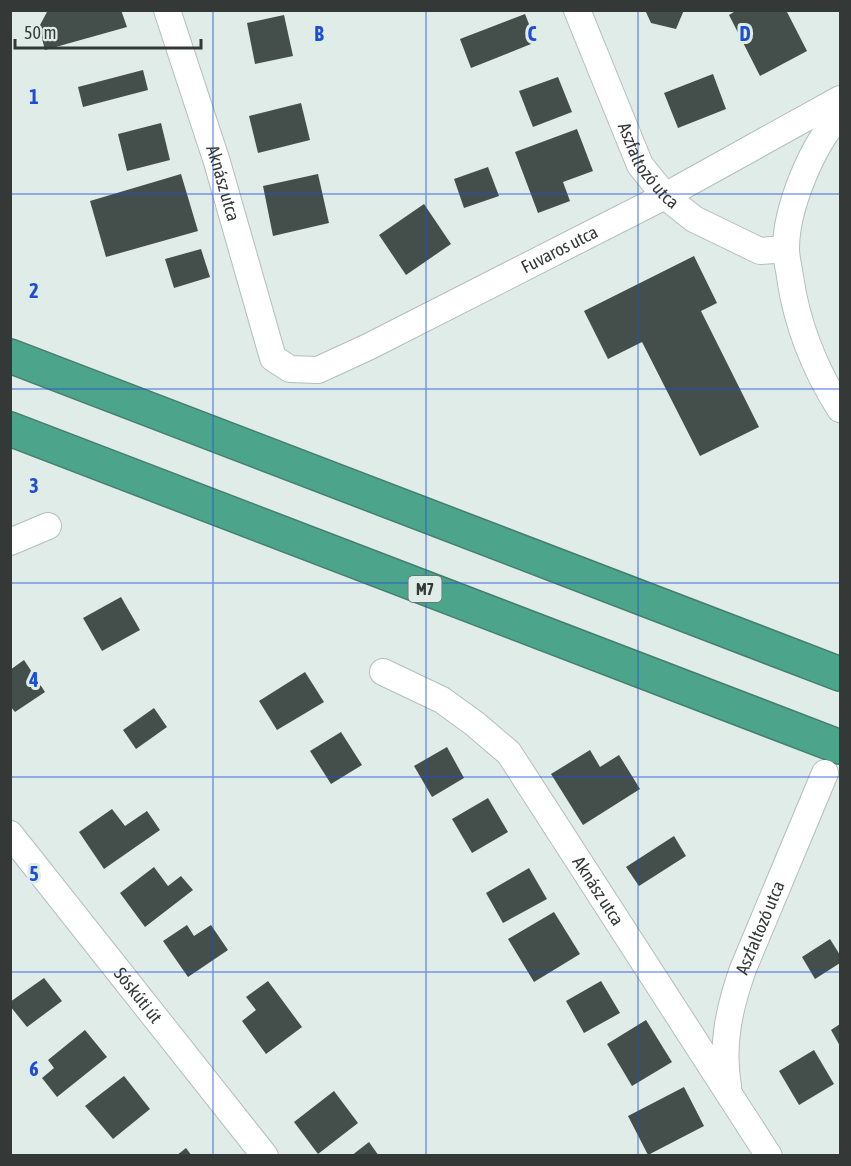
<svg xmlns="http://www.w3.org/2000/svg" width="851" height="1166" viewBox="0 0 851 1166" font-family="'Asap Condensed',sans-serif">
<rect width="100%" height="100%" fill="#dfece7"/>
<g fill="#444f4b">
<path d="M 48,10 L 121,10 L 127,27 L 45,50 L 39,27 Z"/>
<path d="M 645,10 L 684,10 L 676,29 L 651,23 Z"/>
<path d="M 737,10 L 786,10 L 807,51 L 760,76 L 729,15 Z"/>
<path d="M 525,14 L 536,42 L 471,68 L 460,39 Z"/>
<path d="M 284,15 L 293,56 L 255,64 L 247,23 Z"/>
<path d="M 143,70 L 148,90 L 83,107 L 78,87 Z"/>
<path d="M 713,74 L 726,109 L 678,128 L 664,93 Z"/>
<path d="M 558,77 L 572,112 L 533,127 L 519,91 Z"/>
<path d="M 301,103 L 310,140 L 258,153 L 249,116 Z"/>
<path d="M 161,123 L 170,160 L 127,171 L 118,134 Z"/>
<path d="M 577,129 L 593,171 L 563,182 L 570,201 L 538,213 L 515,152 Z"/>
<path d="M 488,167 L 499,196 L 464,208 L 454,179 Z"/>
<path d="M 181,174 L 198,231 L 106,257 L 90,201 Z"/>
<path d="M 318,174 L 329,223 L 273,236 L 263,186 Z"/>
<path d="M 424,204 L 451,244 L 406,275 L 379,235 Z"/>
<path d="M 201,249 L 210,277 L 174,288 L 165,259 Z"/>
<path d="M 694,256 L 717,303 L 701,311 L 759,427 L 700,456 L 642,342 L 608,359 L 584,311 Z"/>
<path d="M 121,597 L 140,630 L 102,651 L 83,618 Z"/>
<path d="M 24,660 L 45,692 L 15,712 L 10,706 L 10,670 Z"/>
<path d="M 305,672 L 324,702 L 277,730 L 259,701 Z"/>
<path d="M 154,708 L 167,727 L 136,749 L 123,730 Z"/>
<path d="M 341,732 L 362,765 L 331,784 L 310,751 Z"/>
<path d="M 447,747 L 464,778 L 432,797 L 414,766 Z"/>
<path d="M 590,750 L 600,767 L 619,755 L 640,789 L 583,825 L 551,774 Z"/>
<path d="M 488,798 L 508,832 L 472,853 L 452,819 Z"/>
<path d="M 112,809 L 125,826 L 147,811 L 160,830 L 104,869 L 79,832 Z"/>
<path d="M 674,836 L 686,856 L 639,886 L 626,867 Z"/>
<path d="M 154,867 L 168,886 L 181,876 L 193,890 L 145,927 L 120,893 Z"/>
<path d="M 529,868 L 547,899 L 503,923 L 486,893 Z"/>
<path d="M 554,912 L 580,954 L 534,982 L 508,939 Z"/>
<path d="M 187,925 L 194,936 L 211,925 L 228,950 L 188,977 L 163,941 Z"/>
<path d="M 830,939 L 840,955 L 840,963 L 815,979 L 802,957 Z"/>
<path d="M 44,978 L 62,1001 L 27,1027 L 10,1006 L 10,1002 Z"/>
<path d="M 268,981 L 302,1027 L 266,1054 L 242,1021 L 256,1010 L 246,997 Z"/>
<path d="M 601,981 L 620,1013 L 584,1033 L 566,1001 Z"/>
<path d="M 646,1020 L 672,1062 L 632,1086 L 607,1044 Z"/>
<path d="M 840,1024 L 840,1046 L 831,1030 Z"/>
<path d="M 85,1030 L 107,1057 L 57,1097 L 42,1078 L 54,1068 L 48,1060 Z"/>
<path d="M 814,1050 L 834,1084 L 799,1105 L 779,1071 Z"/>
<path d="M 124,1076 L 150,1109 L 113,1139 L 85,1106 Z"/>
<path d="M 684,1087 L 704,1126 L 648,1155 L 628,1116 Z"/>
<path d="M 334,1091 L 358,1123 L 318,1154 L 294,1122 Z"/>
<path d="M 369,1142 L 379,1156 L 351,1156 Z"/>
<path d="M 186,1148 L 192,1156 L 176,1156 Z"/>
</g>
<g fill="none" stroke-linecap="round" stroke-linejoin="round">
<defs>
<g id="minor">
<path id="s1" d="M 167,10 L 217,162 L 273,358 L 290,369 L 318,370 L 368,347 L 665,196 L 840,99"/>
<path id="s2" d="M 577,10 L 640,165 L 665,196 L 694,219 L 760,251 L 786,249"/>
<path d="M 840,115 C 812,145 786,208 786,249 C 786,258 789,268 790,277 C 797,325 814,368 840,409"/>
<path d="M 10,542 L 48,526"/>
<path id="s3" d="M 383,672 L 442,700 L 475,724 L 509,753 L 769,1156"/>
<path id="s4" d="M 10,834 L 265,1156"/>
<path id="s5" d="M 728,1086 C 721,1046 729,1008 743,969 L 825,773"/>
</g>
<g id="motorway">
<path d="M 10,356 L 840,674"/>
<path d="M 10,429 L 840,747"/>
</g>
</defs>
<use href="#minor" stroke="#b2bfba" stroke-width="28"/>
<use href="#motorway" stroke="#447f6d" stroke-width="36"/>
<use href="#minor" stroke="#fff" stroke-width="26"/>
<use href="#motorway" stroke="#4ca58a" stroke-width="33"/>
</g>
<path fill="none" stroke="#1d4ed8" stroke-width="1.5" stroke-opacity="0.55" d="M 213,10 L 213,1156M 426,10 L 426,1156M 638,10 L 638,1156M 10,194 L 840,194M 10,389 L 840,389M 10,583 L 840,583M 10,777 L 840,777M 10,972 L 840,972"/>
<g text-anchor="middle" stroke-width="6" stroke-linejoin="round" paint-order="stroke">
<rect fill="#dfece7" stroke="#676f6c" stroke-width="1.5" x="408.5" y="576" width="33" height="26" rx="4.5"/>
<g font-size="16" font-weight="bold" fill="#343937">
<text x="425" y="595">M7</text>
</g>
<g font-size="18" fill="#343937" stroke="#dfece7">
<text dy="6" stroke="none"><textPath href="#s2" startOffset="172">Aszfaltozó utca</textPath></text>
<text dy="6" stroke="none"><textPath href="#s1" startOffset="182">Aknász utca</textPath></text>
<text dy="6" stroke="none"><textPath href="#s1" startOffset="682">Fuvaros utca</textPath></text>
<text dy="6" stroke="none"><textPath href="#s3" startOffset="315">Aknász utca</textPath></text>
<text dy="6" stroke="none"><textPath href="#s5" startOffset="164">Aszfaltozó utca</textPath></text>
<text dy="6" stroke="none"><textPath href="#s4" startOffset="206">Sóskúti út</textPath></text>
</g>
</g>
<g font-size="20" text-anchor="middle" font-weight="bold" fill="#1d4ed8" stroke="#dfece7" stroke-width="6" stroke-linejoin="round" paint-order="stroke">
<text x="319" y="41">B</text>
<text x="532" y="41">C</text>
<text x="745" y="41">D</text>
<text x="34" y="104">1</text>
<text x="34" y="298">2</text>
<text x="34" y="493">3</text>
<text x="34" y="687">4</text>
<text x="34" y="881">5</text>
<text x="34" y="1076">6</text>
</g>
<rect width="851" height="1166" fill="none" stroke="#343937" stroke-width="24"/>
<path d="M15 39v9h186v-9" fill="none" stroke="#343937" stroke-width="3"/>
<text x="24" y="39" font-size="18" fill="#343937" stroke="#dfece7" stroke-width="4.5" paint-order="stroke">50 m</text>
</svg>
